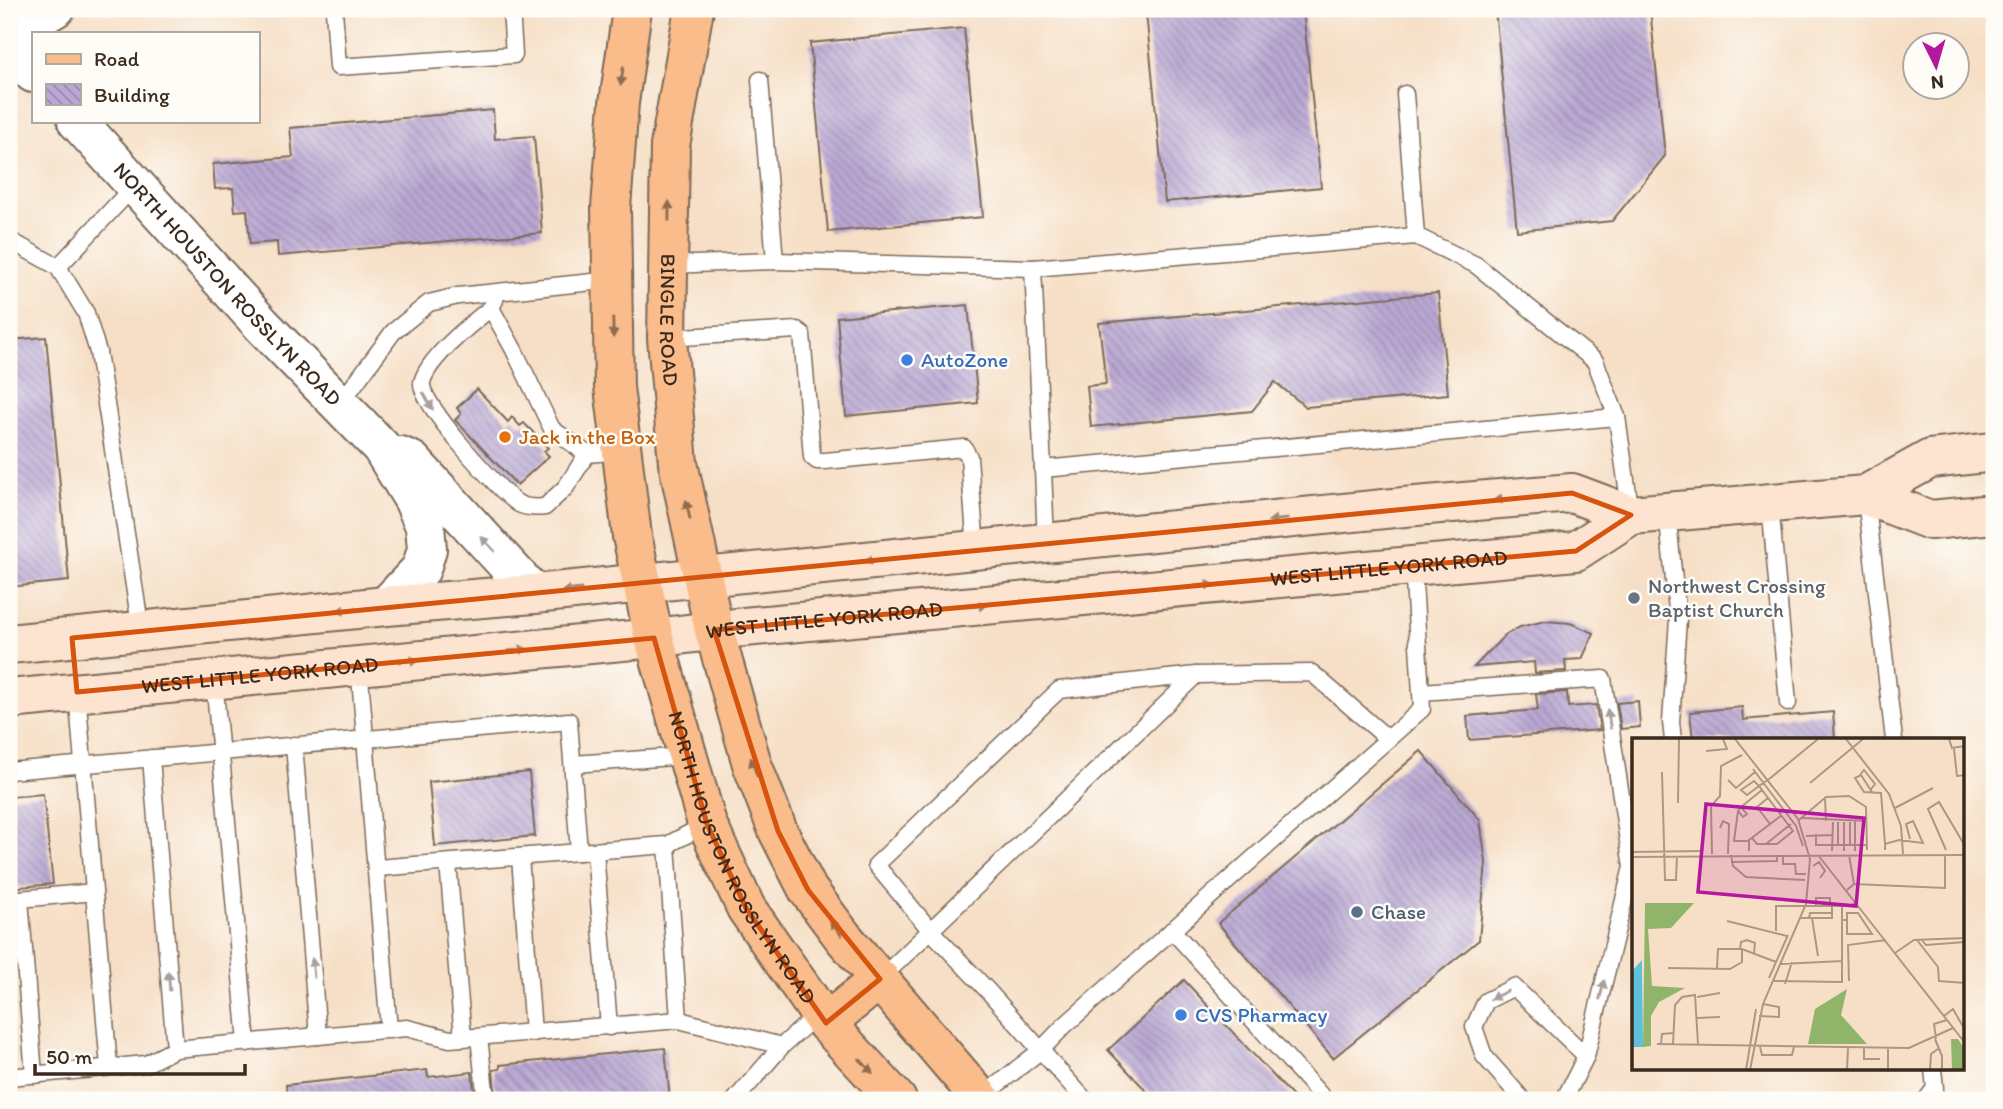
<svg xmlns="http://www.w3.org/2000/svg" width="2003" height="1109" viewBox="0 0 2003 1109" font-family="Itim,sans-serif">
<defs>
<pattern id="building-back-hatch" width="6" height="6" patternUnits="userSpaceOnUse" patternTransform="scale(1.75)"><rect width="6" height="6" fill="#baa8d4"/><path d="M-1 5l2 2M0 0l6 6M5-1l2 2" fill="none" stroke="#9889ab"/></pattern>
</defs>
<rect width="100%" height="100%" fill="#fdfcf7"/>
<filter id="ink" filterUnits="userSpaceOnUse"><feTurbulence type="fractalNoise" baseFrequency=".0143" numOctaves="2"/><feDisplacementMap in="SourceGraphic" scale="14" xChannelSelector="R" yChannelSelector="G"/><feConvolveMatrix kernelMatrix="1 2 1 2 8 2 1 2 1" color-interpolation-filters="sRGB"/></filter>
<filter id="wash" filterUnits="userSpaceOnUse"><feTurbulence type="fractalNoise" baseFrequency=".00686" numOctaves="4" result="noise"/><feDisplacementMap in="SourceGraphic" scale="28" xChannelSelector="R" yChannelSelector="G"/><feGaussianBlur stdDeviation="1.57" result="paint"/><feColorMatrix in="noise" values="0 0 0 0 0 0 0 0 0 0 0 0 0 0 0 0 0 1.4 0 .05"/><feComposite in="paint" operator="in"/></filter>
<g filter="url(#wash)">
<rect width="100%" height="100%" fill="#f6dfc6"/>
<g id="blocks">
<g fill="url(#building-back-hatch)">
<path d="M 1189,9 L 1303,9 L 1321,187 L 1165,202 L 1146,13 Z"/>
<path d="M 1495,9 L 1650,9 L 1665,156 L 1612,221 L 1517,231 Z"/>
<path d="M 964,28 L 983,217 L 828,232 L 810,43 Z"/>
<path d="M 493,110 L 495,139 L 534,136 L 542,233 L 278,256 L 277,242 L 250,244 L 247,210 L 235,211 L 233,188 L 215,189 L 213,164 L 293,157 L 290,128 Z"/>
<path d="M 1438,293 L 1448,394 L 1306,407 L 1275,382 L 1252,411 L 1091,427 L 1087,386 L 1106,384 L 1099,323 Z"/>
<path d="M 968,305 L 978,403 L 846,416 L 837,317 Z"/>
<path d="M 46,337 L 69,581 L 9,587 L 9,340 Z"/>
<path d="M 477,389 L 508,422 L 512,417 L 520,426 L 524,423 L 548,448 L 544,451 L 549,456 L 517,485 L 455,420 L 461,414 L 457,408 Z"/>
<path d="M 1545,621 L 1570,623 L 1594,633 L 1582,659 L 1565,660 L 1566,671 L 1535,673 L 1534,662 L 1474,667 L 1505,635 L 1520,627 Z"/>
<path d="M 1567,692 L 1568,707 L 1596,705 L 1600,730 L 1469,740 L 1467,716 L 1538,710 L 1536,694 Z"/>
<path d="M 1638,701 L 1640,727 L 1621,729 L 1617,703 Z"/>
<path d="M 1742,707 L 1743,720 L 1833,712 L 1835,740 L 1693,740 L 1690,712 Z"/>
<path d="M 1421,751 L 1480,820 L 1486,862 L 1479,940 L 1333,1058 L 1218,923 Z"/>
<path d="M 529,772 L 535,836 L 435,846 L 429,782 Z"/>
<path d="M 43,794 L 53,884 L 9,888 L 9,797 Z"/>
<path d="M 1184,980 L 1296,1100 L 1155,1100 L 1108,1050 Z"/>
<path d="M 665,1048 L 670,1100 L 496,1100 L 493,1070 L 500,1069 L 500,1065 Z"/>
<path d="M 427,1070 L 428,1077 L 472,1072 L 475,1100 L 287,1100 L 286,1085 Z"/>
</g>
</g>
</g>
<g filter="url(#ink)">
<use href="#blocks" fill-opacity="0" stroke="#7c6959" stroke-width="2"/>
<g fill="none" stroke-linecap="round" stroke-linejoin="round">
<defs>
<g id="service">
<path d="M 334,9 L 338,67 L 514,55 L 511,9"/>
<path d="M 760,80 L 775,261"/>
<path d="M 1405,94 L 1416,236"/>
<path d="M 9,240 L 58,267 L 135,185"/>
<path d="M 668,265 L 775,261 L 1033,268 L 1416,236 L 1476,265 L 1595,361 L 1617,417 L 1631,515"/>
<path d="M 58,267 L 86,313 L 98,352 L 141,631"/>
<path d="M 1033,268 L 1043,469"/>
<path d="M 495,300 L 491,308 L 514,350 L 552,429 L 587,454 L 622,451"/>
<path d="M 491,308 C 473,322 426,360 422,383 C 418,401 501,494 519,504 C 527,508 536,508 545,507 L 566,487 L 587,454"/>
<path d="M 667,338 L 797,330 L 802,334 L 812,457 L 817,461 L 825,461 L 964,448 L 969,457 L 976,550"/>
<path d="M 340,404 L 393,332 L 429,303 L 458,296 L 612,280"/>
<path d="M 1866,498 L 1894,740"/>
<path d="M 1770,504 L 1788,703"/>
<path d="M 1667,512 L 1678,619 L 1671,722 L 1673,740"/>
<path d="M 1046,543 L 1043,469 L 1617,417"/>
<path d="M 359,665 L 389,1030"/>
<path d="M 214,679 L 247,1043"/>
<path d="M 77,692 L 109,1067"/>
<path d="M 1421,692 L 1603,679 L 1632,867 L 1586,1056"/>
<path d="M 294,745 L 318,1036"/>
<path d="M 151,758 L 175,1049"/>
<path d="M 573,764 L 687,756"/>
<path d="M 9,771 L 569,721 L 579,852"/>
<path d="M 667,845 L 679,1020"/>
<path d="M 595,851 L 609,1027"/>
<path d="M 520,857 L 533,1033"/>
<path d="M 448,863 L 463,1038"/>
<path d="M 377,868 L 667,845 L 707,824"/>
<path d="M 20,899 L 34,1075"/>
<path d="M 9,900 L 94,892"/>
<path d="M 1172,930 L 1325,1100"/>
<path d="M 880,979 L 1196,675"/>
<path d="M 479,1037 L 486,1100"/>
<path d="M 9,1077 L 146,1064 L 175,1049 L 407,1028 L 450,1039 L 679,1020 L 782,1046"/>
<path d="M 980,1098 L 1040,1051 L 1064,1026 L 1422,709 L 1413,566"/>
<path d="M 735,1100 L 782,1046 L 819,1013"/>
<path d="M 1085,1100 L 989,992 L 931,931 L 876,865 L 1059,690 L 1196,675 L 1312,673 L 1388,739"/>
<path d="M 1523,1100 L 1484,1056 L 1474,1027 L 1486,1001 L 1514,987 L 1586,1056 L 1564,1100"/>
<path d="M 1926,1100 L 1935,1088 L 1933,1069"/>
</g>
<path id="minor" d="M 9,38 L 58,9"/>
<g id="tertiary">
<path d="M 9,46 L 33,73"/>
<path id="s1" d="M 77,121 L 262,325 L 381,447 L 413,499 L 425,526 L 427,549 L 421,569 L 386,606"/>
<path d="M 400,456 L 412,461 L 534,594"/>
</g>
<g id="secondary">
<path d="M 1865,495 L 1930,520 L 1994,514"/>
<path d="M 9,644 L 386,606 L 534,594 L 1404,507 L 1572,493 L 1631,515 L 1865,495 L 1930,459 L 1994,452"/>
<path id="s2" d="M 9,699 L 654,638 L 744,627 L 1576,551 L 1631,515"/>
</g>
<g id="primary">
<path id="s3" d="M 632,9 L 619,103 L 611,208 L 614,387 L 632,536 L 654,638 L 707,824 L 746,908 L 826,1023 L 897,1100"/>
<path id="s4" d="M 694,9 L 670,146 L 667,338 L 678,463 L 714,630 L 752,764 L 778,831 L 808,890 L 843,937 L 982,1100"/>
<path d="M 826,1023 L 880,979"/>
</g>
</defs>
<use href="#service" stroke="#7c6959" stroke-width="19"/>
<use href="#minor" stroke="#7c6959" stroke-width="37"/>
<use href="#tertiary" stroke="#7c6959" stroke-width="42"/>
<use href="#secondary" stroke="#7c6959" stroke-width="42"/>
<use href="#primary" stroke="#7c6959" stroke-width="42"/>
<use href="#service" stroke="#fff" stroke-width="16"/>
<use href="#minor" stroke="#fff" stroke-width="33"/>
<use href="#tertiary" stroke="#fff" stroke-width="38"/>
<use href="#secondary" stroke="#fde4d0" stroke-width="38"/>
<use href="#primary" stroke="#f9bc8a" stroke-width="38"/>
</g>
<defs><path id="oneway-solid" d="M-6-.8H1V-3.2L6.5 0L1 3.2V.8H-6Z" transform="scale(1.75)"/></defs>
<g fill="#906c4f">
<use href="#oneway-solid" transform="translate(622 76) rotate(98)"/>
<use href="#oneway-solid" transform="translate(669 211) rotate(-89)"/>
<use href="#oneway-solid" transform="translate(613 328) rotate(89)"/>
<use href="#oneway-solid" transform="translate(688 510) rotate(-102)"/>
<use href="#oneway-solid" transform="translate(754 767) rotate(-109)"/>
<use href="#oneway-solid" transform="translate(836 928) rotate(-127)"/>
<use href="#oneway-solid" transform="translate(866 1066) rotate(47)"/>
</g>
<g fill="#a79f9a">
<use href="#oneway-solid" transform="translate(428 401) rotate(61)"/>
<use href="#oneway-solid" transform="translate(488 544) rotate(-133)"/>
<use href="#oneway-solid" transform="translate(1609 719) rotate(-99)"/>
<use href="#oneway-solid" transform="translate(313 968) rotate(-95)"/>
<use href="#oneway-solid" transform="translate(169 981) rotate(-95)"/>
<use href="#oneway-solid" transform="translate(1602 990) rotate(-76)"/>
<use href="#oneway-solid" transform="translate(1499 995) rotate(154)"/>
</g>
<g fill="#9c8777">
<use href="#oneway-solid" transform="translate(1504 499) rotate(175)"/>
<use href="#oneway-solid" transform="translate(1278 520) rotate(174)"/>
<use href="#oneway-solid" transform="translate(874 560) rotate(174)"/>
<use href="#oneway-solid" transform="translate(1204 585) rotate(-5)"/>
<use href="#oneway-solid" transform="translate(572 590) rotate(174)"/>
<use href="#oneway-solid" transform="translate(977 606) rotate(-5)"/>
<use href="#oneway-solid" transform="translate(346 610) rotate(174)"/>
<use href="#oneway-solid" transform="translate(518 650) rotate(-5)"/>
<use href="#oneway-solid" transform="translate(409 661) rotate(-5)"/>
</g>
</g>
<path fill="none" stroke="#d7540e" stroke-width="5" stroke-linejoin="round" d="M 1572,493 L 1631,515 L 1576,551 L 714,630 L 778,831 L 808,890 L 880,979 L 826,1023 L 746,908 L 707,824 L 654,638 L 77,692 L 72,638 Z"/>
<g fill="#3f7fe0" stroke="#fdfcf7" stroke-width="2.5">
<circle cx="907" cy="360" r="7"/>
<circle cx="1181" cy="1015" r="7"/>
</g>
<circle fill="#e8710a" stroke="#fdfcf7" stroke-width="2.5" cx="505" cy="437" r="7"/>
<circle fill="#6b7280" stroke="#fdfcf7" stroke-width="2.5" cx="1634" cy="598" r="7"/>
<circle fill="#5c6f8a" stroke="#fdfcf7" stroke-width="2.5" cx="1357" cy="912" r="7"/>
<g text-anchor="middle" stroke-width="5" stroke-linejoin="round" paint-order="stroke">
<g font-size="21" fill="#3b2a1e" stroke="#fdfcf7">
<text dy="7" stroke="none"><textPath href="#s1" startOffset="222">NORTH HOUSTON ROSSLYN ROAD</textPath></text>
<text dy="7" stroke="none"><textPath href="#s4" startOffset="313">BINGLE ROAD</textPath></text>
<text dy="7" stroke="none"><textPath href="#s2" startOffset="1386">WEST LITTLE YORK ROAD</textPath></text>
<text dy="7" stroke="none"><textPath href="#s2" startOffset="819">WEST LITTLE YORK ROAD</textPath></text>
<text dy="7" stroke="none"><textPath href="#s2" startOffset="252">WEST LITTLE YORK ROAD</textPath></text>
<text dy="7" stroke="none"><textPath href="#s3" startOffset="872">NORTH HOUSTON ROSSLYN ROAD</textPath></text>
</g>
<g font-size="21" fill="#366cbe" stroke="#fdfcf7" text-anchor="start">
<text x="921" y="367">AutoZone</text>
<text x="1195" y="1022">CVS Pharmacy</text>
</g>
<g font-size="21" fill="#c56008" stroke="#fdfcf7" text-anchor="start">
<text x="519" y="444">Jack in the Box</text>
</g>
<g font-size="21" fill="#5b616d" stroke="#fdfcf7" text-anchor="start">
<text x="1648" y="593">Northwest Crossing<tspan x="1648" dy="24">Baptist Church</tspan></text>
</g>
<g font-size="21" fill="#4e5e75" stroke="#fdfcf7" text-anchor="start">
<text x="1371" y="919">Chase</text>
</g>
</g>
<g transform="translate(1632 738)">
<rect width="332" height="332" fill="#f6dfc6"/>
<path d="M 13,165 L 62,165 L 39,190 L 16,191 L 20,248 L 53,250 L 27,264 L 19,278 L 19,308 L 11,309 ZM 215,251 L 209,277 L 235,306 L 176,306 L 183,271 ZM 319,301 L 326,301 L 332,310 L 332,332 L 320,332 Z" fill="#90b469"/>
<path d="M 10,222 L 11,309 L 0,309 L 0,233 Z" fill="#5dc1db"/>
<path fill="none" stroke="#ab9783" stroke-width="2" d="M 103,1 L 166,81 L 178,121 L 174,166 L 131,266 L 118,332M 214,1 L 257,56 L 269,88 L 271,116M 317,1 L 320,10 L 333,8M 322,11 L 325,38 L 333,37M 74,13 L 95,11 L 91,1M 121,31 L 164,88 L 171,108M 30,34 L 33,142 L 44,142 L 45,118M 228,37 L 232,32 L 243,46 L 239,51M 96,42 L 104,50 L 123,34M 178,45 L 231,1M 240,54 L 229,37 L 223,40 L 232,54 L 249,55 L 253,106M 193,59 L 194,83M 136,60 L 125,69 L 138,86M 46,65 L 47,1M 109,69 L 115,76 L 111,79 L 106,73 ZM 109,69 L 130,52M 263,70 L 301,50M 106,73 L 102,103 L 117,103M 170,80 L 235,83M 167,82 L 194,59 L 217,58 L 234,69 L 235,112M 212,84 L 212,113M 88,90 L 91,83 L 97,86 L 96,116M 184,96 L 184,107 L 235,107M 174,98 L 200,97M 120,100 L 125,106 L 145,106 L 161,93 L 127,48 L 122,43 L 109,52 L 115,57 L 131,45 L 136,42 L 186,1M 134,106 L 159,86M 206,107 L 206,84M 218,107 L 218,84M 253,112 L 253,106 L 267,102 L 291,105 L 281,83 L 274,86 L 278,101M 314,112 L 296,71 L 307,64 L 333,108M 117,113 L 117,102 L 150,77M 200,113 L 201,84M 223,113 L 223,83M 0,114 L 70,113M 80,116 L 79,68 L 88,58 L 89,28 L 110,17M 99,117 L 101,128 L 114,139 L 173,142M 186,117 L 333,305M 217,117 L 222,146M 151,118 L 151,126 L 163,126 L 164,136 L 174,136M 0,119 L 333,117M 99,124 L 145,123 L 145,118M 181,128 L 187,124 L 193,133 L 188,140M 215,152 L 222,146 L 313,150 L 313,117M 184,169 L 184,160 L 198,160 L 198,169M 210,169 L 210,223M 168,180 L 200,180 L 200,169M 177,180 L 178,175 L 200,175M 180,180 L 186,218M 210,182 L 215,182 L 215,175 L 226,175 L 240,196 L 215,196 L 215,182M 95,183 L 155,198M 144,193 L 144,168 L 216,168 L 224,165M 285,202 L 306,229 L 307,243 L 333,245M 290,202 L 294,207 L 333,204M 108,211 L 109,204 L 115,202 L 123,205 L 122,215M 263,215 L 282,202 L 333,200M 36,230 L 98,231 L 110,224 L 110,211M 85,230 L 86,211 L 110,211 L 144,224M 137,240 L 156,197M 141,243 L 210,244 L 210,223 L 149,226M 217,243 L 216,207 L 254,202M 153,246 L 160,224M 65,259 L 88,255M 127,278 L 147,279 L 147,269 L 131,266M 312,278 L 321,271 L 333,292M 65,280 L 88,279M 303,301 L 310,318 L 310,332M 304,301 L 302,286 L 315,282M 25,306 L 277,310 L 321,290M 29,306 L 30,296 L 41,295M 41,306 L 43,267 L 50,259 L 63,257 L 66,306M 128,309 L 130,317 L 160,317 L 162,309M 232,310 L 232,321 L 248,321M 114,332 L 124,271M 215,332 L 216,310M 256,332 L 256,310M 298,332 L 299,316 L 306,311"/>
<path fill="#b5179e" fill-opacity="0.15" stroke="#b5179e" stroke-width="3.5" d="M 74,66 L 232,80 L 224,168 L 66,154 Z"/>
<rect width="332" height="332" fill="none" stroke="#3b2a1e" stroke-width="3.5"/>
</g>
<rect width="2003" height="1109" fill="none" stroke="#fdfcf7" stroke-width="35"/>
<rect x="32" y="32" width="228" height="91" fill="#fdfcf7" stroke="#afa8a0" stroke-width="2"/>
<rect x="46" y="54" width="35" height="10" fill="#f9bc8a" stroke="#afa8a0" stroke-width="2"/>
<text x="94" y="66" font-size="21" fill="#3b2a1e">Road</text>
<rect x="46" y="84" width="35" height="21" fill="url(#building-back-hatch)" stroke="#afa8a0" stroke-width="2"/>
<text x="94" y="102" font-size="21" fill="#3b2a1e">Building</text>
<g transform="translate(1936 66) rotate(175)"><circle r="33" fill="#fdfcf7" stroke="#afa8a0" stroke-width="2"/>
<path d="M0-5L12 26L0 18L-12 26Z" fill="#b5179e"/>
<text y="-10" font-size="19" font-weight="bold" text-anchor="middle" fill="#3b2a1e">N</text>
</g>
<path d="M35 1064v10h210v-10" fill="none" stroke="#3b2a1e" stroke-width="3.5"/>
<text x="46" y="1064" font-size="21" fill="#3b2a1e" stroke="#fdfcf7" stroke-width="5" paint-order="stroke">50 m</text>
</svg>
